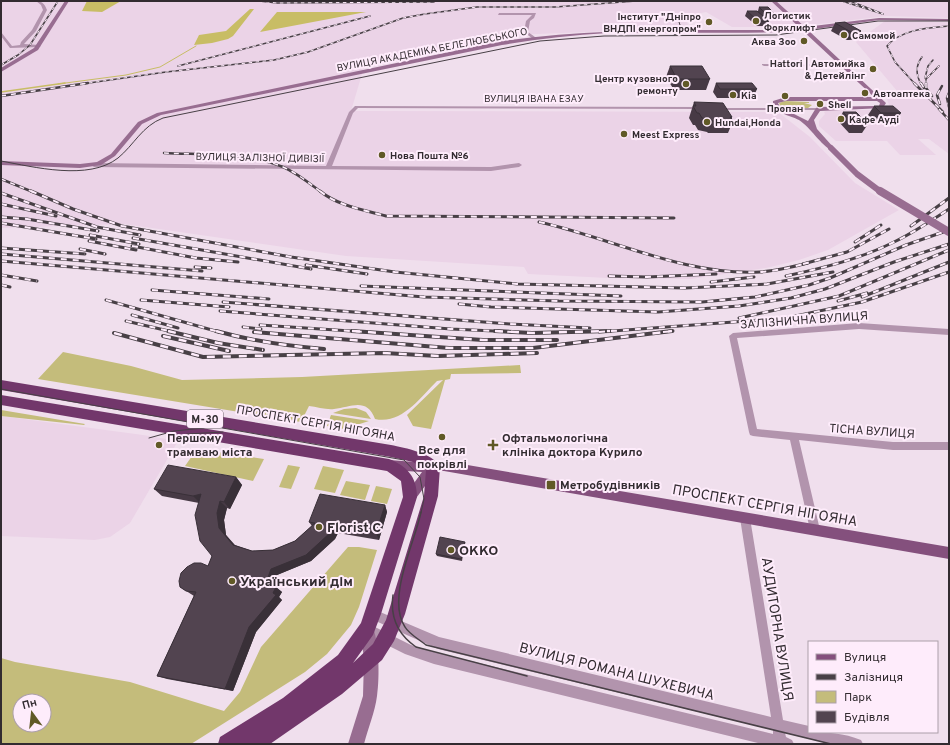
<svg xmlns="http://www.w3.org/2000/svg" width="950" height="745" viewBox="0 0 950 745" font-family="Overpass,sans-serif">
<rect width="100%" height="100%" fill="#f0dfed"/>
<g fill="#ebd3e7">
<path d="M 1,1 L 949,1 L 949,18 L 886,16 L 794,27 L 732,27 L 706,12 L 685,16 L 689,28 L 512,35 L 365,64 L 351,111 L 778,112 L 810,137 L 855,183 L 899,210 L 828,250 L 799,260 L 766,268 L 691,279 L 608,278 L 528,274 L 524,267 L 346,256 L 124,224 L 1,228 Z"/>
<path d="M 885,21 L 949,22 L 949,154 L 929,139 L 918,139 L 936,155 L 900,155 L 887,141 L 836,141 L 819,126 L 819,121 L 825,114 L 824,112 L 828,110 L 891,110 L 886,97 L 903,98 L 856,42 Z"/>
<path d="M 1,416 L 143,435 L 178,441 L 130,523 L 110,537 L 95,540 L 1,536 Z"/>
</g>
<g fill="#c4bc7b" fill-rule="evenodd">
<path d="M 785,101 L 809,102 L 809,103 L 804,103 L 812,105 L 808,108 L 781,108 L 779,103 Z"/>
<path d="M 63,352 L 131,366 L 182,380 L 302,377 L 520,365 L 521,373 L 451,374 L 450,379 L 445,380 L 431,429 L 413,426 L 407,415 L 443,380 L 437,381 C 420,398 401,425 375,419 C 367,397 351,407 334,409 C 327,410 317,407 309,406 L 301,422 L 38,379 Z"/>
<path d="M 356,408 L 366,412 L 371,419 L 333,413 L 344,409 Z"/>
<path d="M 1,410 L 85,424 L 84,425 L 1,416 Z"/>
<path d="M 331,415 L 369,421 L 344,429 L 327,426 Z"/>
<path d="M 197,449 L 264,459 L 253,481 L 185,466 Z"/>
<path d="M 288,465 L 300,467 L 291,489 L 279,487 Z"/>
<path d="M 323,466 L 344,470 L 335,493 L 314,489 Z"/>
<path d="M 346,481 L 370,485 L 365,500 L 340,495 Z"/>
<path d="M 376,486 L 392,489 L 387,504 L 371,501 Z"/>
<path d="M 348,547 L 359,547 L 377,550 L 359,607 L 351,625 L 327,654 L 305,672 L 191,744 L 1,744 L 1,658 L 15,662 L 130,682 L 224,711 L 240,692 L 261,647 ZM 20,701 L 44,701 L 44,725 L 20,725 Z"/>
</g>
<g fill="#c8bd65">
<path d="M 87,1 L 121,1 L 102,12 L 82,11 Z"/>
<path d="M 250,9 L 254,9 L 233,36 L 228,39 L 212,43 L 194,45 L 199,35 L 226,31 Z"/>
<path d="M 277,12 L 366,12 L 260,32 Z"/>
</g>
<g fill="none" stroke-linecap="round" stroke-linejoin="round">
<path stroke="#c8bd65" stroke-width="1" d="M 58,84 L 126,75 L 160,67 L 196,46"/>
<path stroke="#c8bd65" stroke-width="1.5" d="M 1,92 L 65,83"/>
<g fill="#b294ad" fill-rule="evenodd">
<path d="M 36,1 C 43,1 45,5 47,10 L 36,31 L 24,44 L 39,45 L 41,46 L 39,47 L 10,48 L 1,36 L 1,32 L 12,46 L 20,45 L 21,42 L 32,30 L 43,10 L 41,5 Z"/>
<path d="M 499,13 L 536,13 L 534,18 L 530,21 L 528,32 L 535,37 L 535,39 L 533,39 L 524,32 L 526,21 L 532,15 L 498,15 Z"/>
<path d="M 762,64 L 845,65 L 847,66 L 845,67 L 764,66 L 762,65 Z"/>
<path d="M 355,106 L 701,107 L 703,108 L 701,109 L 358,108 L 353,113 L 332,166 L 491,167 L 519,163 L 522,165 L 519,167 L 491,171 L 94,167 L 91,165 L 94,163 L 326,166 L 349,112 Z"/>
<path d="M 715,108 L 818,108 L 820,109 L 818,110 L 717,110 L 715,109 Z"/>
<path d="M 859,323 L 949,329 L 949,335 L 859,329 L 737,338 L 757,429 L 893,442 L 949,442 L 949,450 L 893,450 L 799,440 L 820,530 L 819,533 L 815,535 L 811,533 L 810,530 L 790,440 L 753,436 L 750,435 L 749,432 L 729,336 L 733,333 Z"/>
<path d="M 745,513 L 748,515 L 750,518 L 783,720 L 809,726 L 809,732 C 827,732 844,733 861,740 L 863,744 L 831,744 L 785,733 L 786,737 L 792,740 L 794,744 L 762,744 L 434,664 L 405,654 L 363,633 L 361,629 L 363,625 L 367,623 L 411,645 L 434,652 L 773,734 L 773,730 L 438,649 L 369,618 L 368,614 L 369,610 L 373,609 L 439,637 L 771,717 L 740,518 L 742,515 Z"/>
</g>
<g fill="#986d91" fill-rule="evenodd">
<path d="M 65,1 L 69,1 L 38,50 L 1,72 L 1,68 L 34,48 Z"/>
<path d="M 771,1 L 776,1 L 805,27 L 879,18 L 949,19 L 949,21 L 879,20 L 808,30 L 886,103 L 883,108 L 820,111 L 814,120 L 817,129 L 834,148 L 831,150 C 822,146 810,127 799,120 C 790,115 772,113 773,101 L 786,97 L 874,97 L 803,31 C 738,35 673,31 608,33 C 572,35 537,39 502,45 L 161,115 L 142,124 L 115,156 L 101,165 L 80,168 L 1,165 L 1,161 L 80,164 L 97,162 L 111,154 L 138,122 L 157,113 L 502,41 C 593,28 684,30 775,30 L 800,28 ZM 786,101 L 877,101 L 880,103 L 879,106 L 874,106 L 818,107 L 816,108 L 808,121 L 780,107 L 778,103 Z"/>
<path d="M 367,622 L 372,624 C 379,642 380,676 377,696 C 375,712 368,728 364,744 L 348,744 L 363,696 L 364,659 L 360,629 L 362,624 Z"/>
</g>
<path fill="#84507d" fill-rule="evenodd" d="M 389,460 L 415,462 L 444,461 L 949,547 L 949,559 L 444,471 L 436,471 L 414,501 L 410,503 L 406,501 L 404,497 L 422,472 L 389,470 L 385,469 L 383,465 L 385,461 Z"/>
<path fill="#72376b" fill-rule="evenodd" d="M 1,380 L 391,445 C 405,448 433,453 440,467 L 438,496 L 405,614 L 394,641 L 382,660 L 342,694 L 270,744 L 218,744 L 220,737 L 283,698 L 338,655 L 361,623 L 403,497 L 401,481 L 387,471 L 1,405 L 1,395 L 389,459 C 407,466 417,477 417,497 L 381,614 L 373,635 L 353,663 L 373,644 L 386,620 L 424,496 L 426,470 L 413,462 L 391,457 L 1,390 Z"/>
<g stroke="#484046" stroke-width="1">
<path d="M 674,35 L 682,31 L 679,22"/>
<path d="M 1,161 C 34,167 89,181 118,158 C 134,145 142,126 163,118 L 540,41 L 604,36 L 776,35 L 878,21 L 949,21"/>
<path d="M 1,389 L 404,460 L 420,477 L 424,499 L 421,513"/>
<path d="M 149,438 L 174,431 L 204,428"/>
<path d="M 172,440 L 187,434 L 223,432"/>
</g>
<g stroke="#484046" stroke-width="1.5">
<path d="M 421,512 C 415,542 386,599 405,627 C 409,634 420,640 426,645 L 831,744"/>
<path d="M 393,595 C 390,617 397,634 416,647 L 527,676"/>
</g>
<defs>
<g id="rail-far3">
<path d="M 259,1 L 277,3 L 434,2"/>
<path d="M 842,1 L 883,14 L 850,1"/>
<path d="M 1,65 L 18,55 L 30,45 L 58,1"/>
<path d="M 178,66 L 370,16"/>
<path d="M 925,78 L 928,66 L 933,60"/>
<path d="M 82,84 L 166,72 L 274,60 L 308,52 L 403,18 L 425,14 L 477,7 L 555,7 L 636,1"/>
<path d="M 915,84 L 895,62 L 887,46 C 901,29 929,28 949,26"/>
<path d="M 921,84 C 916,75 915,66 922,57"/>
<path d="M 926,84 L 926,79 L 939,66"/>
</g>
<g id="rail-far2">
<path d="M 914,83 L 943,112"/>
<path d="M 921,83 L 924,88"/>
<path d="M 926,83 L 926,88 L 932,96"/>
<path d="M 949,93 L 947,98 L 949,107"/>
<path d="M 1,96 L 88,83"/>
<path d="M 940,104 L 937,95 L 942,86"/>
<path d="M 939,109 L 949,120"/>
<path d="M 164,153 C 203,155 247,152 283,167 C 297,173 309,183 321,192"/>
<path d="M 1,179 L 33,192"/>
</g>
<g id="rail-far1">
<path d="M 31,191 L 73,209 L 122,226 L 291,257 L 395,272 L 517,284 L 685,288 L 767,284 L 833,272"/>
<path d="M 320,191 C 338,206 364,210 386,216 L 674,218"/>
<path d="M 1,193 L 97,227 L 140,235"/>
<path d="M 1,204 L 56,216"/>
<path d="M 1,217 L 27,219 L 98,231"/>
<path d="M 539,222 C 612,238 684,276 760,272 C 776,271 792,267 808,263"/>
<path d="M 1,223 L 96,239"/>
<path d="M 911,226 L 949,198"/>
<path d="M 90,235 L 139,244"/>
<path d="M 133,238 L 311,269"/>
<path d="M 89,241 L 136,250"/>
<path d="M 855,242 L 881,225"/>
<path d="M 132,246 L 196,258 L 238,262"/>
<path d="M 1,248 L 85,254"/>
<path d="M 80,249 L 105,254"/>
<path d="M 1,254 L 202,271"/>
<path d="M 1,261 L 424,297 L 559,301 L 702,302 L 755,297 L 809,285 L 830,278 L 906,245 L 949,230"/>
<path d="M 803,264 L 847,252 L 889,229"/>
<path d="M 306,265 L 367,274"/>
<path d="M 195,267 L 211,268"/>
<path d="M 1,275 L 37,281"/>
<path d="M 609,276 L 647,277 L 716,274"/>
<path d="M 786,276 C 823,268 860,259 894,242 C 913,233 931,221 949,209"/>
<path d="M 711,282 L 754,277"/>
<path d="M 1,285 L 10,287"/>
<path d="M 361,286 L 621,296"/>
<path d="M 152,290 L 269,299"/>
<path d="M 862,297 L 949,262"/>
<path d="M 106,300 L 219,332"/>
<path d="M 141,300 L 229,307"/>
<path d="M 838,301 L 867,293"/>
<path d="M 223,302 L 510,324 L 590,328"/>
<path d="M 459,304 L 491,307 L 658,312 L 739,306 L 791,298 L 825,289 L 894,262 L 949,244"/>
<path d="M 220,311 L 451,329 L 515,332"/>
<path d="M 132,315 L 178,328"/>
<path d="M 739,318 L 839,296 L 949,250"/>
<path d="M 126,321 L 173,332"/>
<path d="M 260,325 L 366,332"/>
<path d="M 243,327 L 261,329"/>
<path d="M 254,332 L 256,332"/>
<path d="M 599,332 L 786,318 L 862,302 L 949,272"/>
<path d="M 663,332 L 673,331"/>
</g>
<g id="rail">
<path d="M 168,331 L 218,343 L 263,350"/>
<path d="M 216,331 C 252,341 287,346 324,349"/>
<path d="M 352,331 L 483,340 L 557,340"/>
<path d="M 495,331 L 532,333 L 610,331"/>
<path d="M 254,332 L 449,348 L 533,348 L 672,331"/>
<path d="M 114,333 L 203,357 L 384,353 L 438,356 L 537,353"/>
<path d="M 163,336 L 229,351"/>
</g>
</defs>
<use href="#rail-far3" stroke="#484046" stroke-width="1.5"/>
<use href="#rail-far2" stroke="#484046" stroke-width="2.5"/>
<use href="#rail-far1" stroke="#484046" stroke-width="3"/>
<use href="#rail" stroke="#484046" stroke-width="4"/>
<use href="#rail-far3" stroke="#feecfb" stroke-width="1" stroke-dasharray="3.5" stroke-linecap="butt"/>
<use href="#rail-far2" stroke="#feecfb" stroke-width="1.5" stroke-dasharray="5" stroke-linecap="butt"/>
<use href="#rail-far1" stroke="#feecfb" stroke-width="2" stroke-dasharray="6" stroke-linecap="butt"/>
<use href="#rail" stroke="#feecfb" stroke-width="2.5" stroke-dasharray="8" stroke-linecap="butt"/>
<path stroke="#986d91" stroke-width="6" d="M 831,148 L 857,174 L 881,192"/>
<path stroke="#986d91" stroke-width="8" d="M 880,191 L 949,232"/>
</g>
<g fill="#473a45">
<path d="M 759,7 L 775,14 L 773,19 L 767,19 L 769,21 L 767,26 L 757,26 L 745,16 L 747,11 L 758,11 Z"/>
<path d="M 835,23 L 861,31 L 857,39 L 847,40 L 831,31 Z"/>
<path d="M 670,66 L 710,79 L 706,90 L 674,90 L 666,77 Z"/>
<path d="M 716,83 L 757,89 L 753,98 L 717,98 L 713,92 Z"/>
<path d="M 694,102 L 732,117 L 732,119 L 733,121 L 728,133 L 708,133 L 707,132 L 698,130 L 695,125 L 693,125 L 689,118 Z"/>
<path d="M 874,106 L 901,113 L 895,122 L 876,122 L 868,115 Z"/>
<path d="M 843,112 L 868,124 L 862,133 L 849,133 L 838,121 Z"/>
<path d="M 236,477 L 242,485 L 230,509 L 227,508 L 224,520 L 226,535 L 235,545 L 252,551 L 273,550 L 295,541 L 312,526 L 309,522 L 385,505 L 387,512 L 379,540 L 338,533 L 335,539 L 311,561 L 277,575 L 273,585 L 282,592 L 279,597 L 282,600 L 256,632 L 233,691 L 167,679 L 157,676 L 194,596 L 180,587 L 208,566 L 212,556 L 199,503 L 162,496 L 154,489 Z"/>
<path d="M 465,542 L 462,561 L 437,556 L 436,554 Z"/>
</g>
<g fill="#393038">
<path d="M 861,31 L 857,39 L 847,40 L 851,32 Z"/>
<path d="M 236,477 L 242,485 L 230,509 L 224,502 Z"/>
<path d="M 201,494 L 200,503 L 193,496 Z"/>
<path d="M 220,501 L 227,508 L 224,520 L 226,535 L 239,551 L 233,545 L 219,528 L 217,513 Z"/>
<path d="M 385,505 L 387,512 L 379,540 L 376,533 Z"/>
<path d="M 334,526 L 338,533 L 335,539 L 311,561 L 277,575 L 273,586 L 267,580 L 271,569 Z"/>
<path d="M 276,587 L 282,592 L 279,597 L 282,600 L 256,632 L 233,691 L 225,689 L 249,627 Z"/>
</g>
<g fill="#524450" stroke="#393038">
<path d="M 759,7 L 768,7 L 775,14 L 766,14 Z"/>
<path d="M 747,11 L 757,11 L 769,21 L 758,21 Z"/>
<path d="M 845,22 L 861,31 L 851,32 L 835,23 Z"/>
<path d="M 670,66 L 702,66 L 710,79 L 677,79 Z"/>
<path d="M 716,83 L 752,83 L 757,89 L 720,89 Z"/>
<path d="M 694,102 L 723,103 L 732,117 L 730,117 L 733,121 L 713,121 L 711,120 L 702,118 L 699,113 L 697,113 L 693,106 L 696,106 Z"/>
<path d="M 874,106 L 893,106 L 901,113 L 881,113 Z"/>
<path d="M 843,112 L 856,112 L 868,124 L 854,124 Z"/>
<path d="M 168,465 L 236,477 L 224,502 L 220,501 L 217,513 L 219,528 L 233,545 L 252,551 L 273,550 L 295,541 L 315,523 L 309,522 L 320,494 L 385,505 L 376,533 L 334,526 L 331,532 L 306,555 L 271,569 L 267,580 L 276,587 L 273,593 L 276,595 L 249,627 L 225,689 L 157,676 L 196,592 L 186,591 L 180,587 L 179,581 L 181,573 L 187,567 L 194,563 L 201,563 L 208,566 L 212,556 L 200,541 L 195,515 L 201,494 L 193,496 L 154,489 Z"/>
<path d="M 440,537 L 465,542 L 461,559 L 436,554 Z"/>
</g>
<g fill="#605926" stroke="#feecfb" stroke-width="1.5">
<circle cx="756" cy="21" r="4"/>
<circle cx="709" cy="22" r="4"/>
<circle cx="844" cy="35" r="4"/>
<circle cx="804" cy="41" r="4"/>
<circle cx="873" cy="69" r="4"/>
<circle cx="686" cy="84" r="4"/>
<circle cx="865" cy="93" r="4"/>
<circle cx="733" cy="95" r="4"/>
<circle cx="785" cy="96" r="4"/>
<circle cx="820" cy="104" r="4"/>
<circle cx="841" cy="119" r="4"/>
<circle cx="707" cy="122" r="4"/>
<circle cx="624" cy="134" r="4"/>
<circle cx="382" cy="155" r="4"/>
<circle cx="442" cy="437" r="4"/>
<circle cx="159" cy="445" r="4"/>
<path d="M491 439h4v4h4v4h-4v4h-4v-4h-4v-4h4z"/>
<rect x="546" y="480" width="10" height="10" rx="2"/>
<circle cx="319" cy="527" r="4"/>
<circle cx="451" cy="550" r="4"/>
<circle cx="232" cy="581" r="4"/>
</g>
<g text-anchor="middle" stroke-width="4" stroke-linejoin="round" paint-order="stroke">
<g font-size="10" font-weight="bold" fill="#322b30" stroke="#feecfb" text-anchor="start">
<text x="764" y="19">Логистик<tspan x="764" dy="12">Форклифт</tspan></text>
<text x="701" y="20" text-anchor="end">Інститут "Дніпро<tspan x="701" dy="12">ВНДПІ енергопром"</tspan></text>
<text x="852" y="39">Самомой</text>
<text x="796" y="45" text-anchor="end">Аква Зоо</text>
<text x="865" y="67" text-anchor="end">Hattori | Автомийка<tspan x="865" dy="12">&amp; Детейлінг</tspan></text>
<text x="678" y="82" text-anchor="end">Центр кузовного<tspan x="678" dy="12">ремонту</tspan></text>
<text x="873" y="97">Автоаптека</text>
<text x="741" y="99">Kia</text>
<text x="828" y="108">Shell</text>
<text x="785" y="112" text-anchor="middle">Пропан</text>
<text x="849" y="123">Кафе Ауді</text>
<text x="715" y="126">Hundai,Honda</text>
<text x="632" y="138">Meest Express</text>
<text x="390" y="159">Нова Пошта №6</text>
</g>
<g font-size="10" fill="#322b30" stroke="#feecfb">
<text transform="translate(432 49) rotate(-11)" y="4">ВУЛИЦЯ АКАДЕМІКА БЕЛЕЛЮБСЬКОГО</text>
<text x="534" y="102">ВУЛИЦЯ ІВАНА ЕЗАУ</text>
<text transform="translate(260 157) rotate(1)" y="4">ВУЛИЦЯ ЗАЛІЗНОЇ ДИВІЗІЇ</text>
</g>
<rect fill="#feecfb" stroke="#6f656d" stroke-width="1" x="187" y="410" width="36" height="18" rx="3"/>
<g font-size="11" font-weight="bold" fill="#322b30">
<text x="205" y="423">М-30</text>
</g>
<g font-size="12" fill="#322b30" stroke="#feecfb">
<text transform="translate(804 320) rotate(-4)" y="4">ЗАЛІЗНИЧНА ВУЛИЦЯ</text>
<text transform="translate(316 423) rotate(10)" y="4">ПРОСПЕКТ СЕРГІЯ НІГОЯНА</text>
<text transform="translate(872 431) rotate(4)" y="4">ТІСНА ВУЛИЦЯ</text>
</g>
<g font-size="12" font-weight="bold" fill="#322b30" stroke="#feecfb" text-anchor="start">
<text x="167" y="442">Першому<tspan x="167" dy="14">трамваю міста</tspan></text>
<text x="502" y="442">Офтальмологічна<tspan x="502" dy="14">клініка доктора Курило</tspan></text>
<text x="442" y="454" text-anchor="middle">Все для<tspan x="442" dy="14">покрівлі</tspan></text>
<text x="560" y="489">Метробудівників</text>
</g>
<g font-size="14" fill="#322b30" stroke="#feecfb">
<text transform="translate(765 505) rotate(10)" y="5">ПРОСПЕКТ СЕРГІЯ НІГОЯНА</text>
<text transform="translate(778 629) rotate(81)" y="5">АУДИТОРНА ВУЛИЦЯ</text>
<text transform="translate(617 671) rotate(14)" y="5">ВУЛИЦЯ РОМАНА ШУХЕВИЧА</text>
</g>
<g font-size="14" font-weight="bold" fill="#322b30" stroke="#feecfb" text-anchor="start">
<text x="327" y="532">Florist C</text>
<text x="459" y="555">OKKO</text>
<text x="240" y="586">Український дім</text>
</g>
</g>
<rect width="950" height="745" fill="none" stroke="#322b30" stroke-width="4"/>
<rect x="808" y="641" width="130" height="92" fill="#feecfb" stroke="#ac9faa"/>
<rect x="816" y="654" width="20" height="6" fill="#84507d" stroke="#ac9faa"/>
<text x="844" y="661" font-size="12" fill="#322b30">Вулиця</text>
<rect x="816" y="674" width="20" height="6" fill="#484046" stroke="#ac9faa"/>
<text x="844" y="681" font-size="12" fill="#322b30">Залізниця</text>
<rect x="816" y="691" width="20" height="12" fill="#c4bc7b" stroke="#ac9faa"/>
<text x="844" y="701" font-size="12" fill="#322b30">Парк</text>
<rect x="816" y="711" width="20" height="12" fill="#524450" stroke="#ac9faa"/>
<text x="844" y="721" font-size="12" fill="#322b30">Будівля</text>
<g transform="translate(32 713) rotate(345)"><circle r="19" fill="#feecfb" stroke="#ac9faa"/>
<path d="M0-3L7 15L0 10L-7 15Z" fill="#605926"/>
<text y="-6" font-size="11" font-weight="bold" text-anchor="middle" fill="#322b30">Пн</text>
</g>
</svg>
